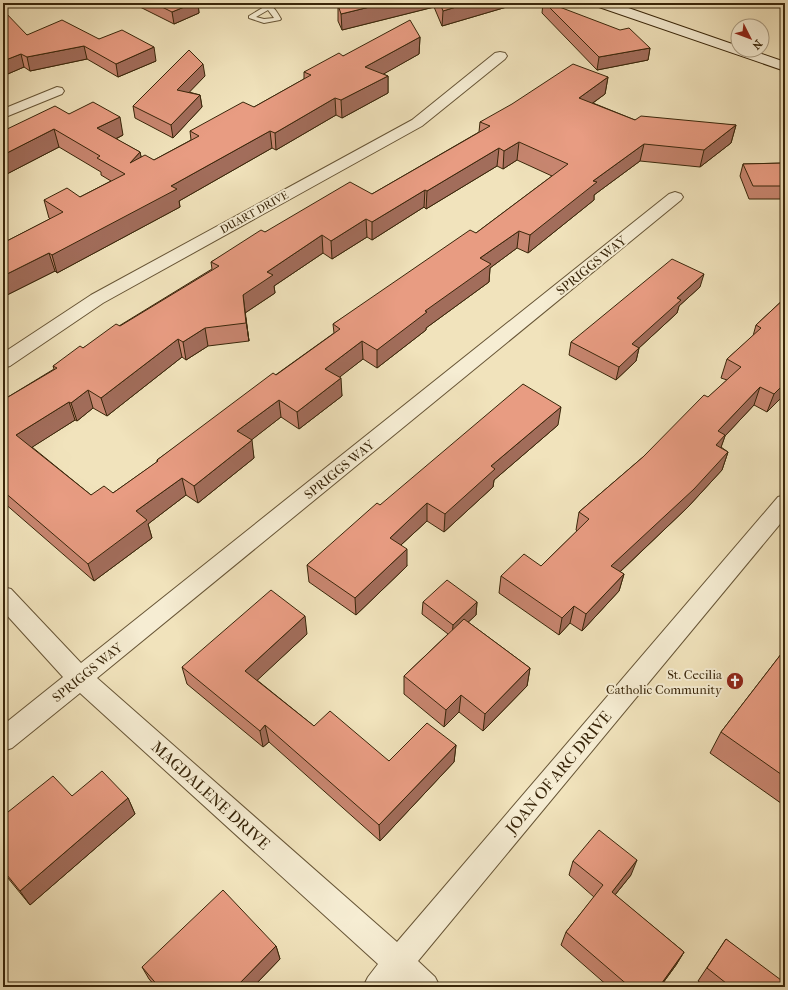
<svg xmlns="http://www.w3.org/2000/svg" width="788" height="990" viewBox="0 0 788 990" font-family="'IM FELL French Canon',serif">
<rect width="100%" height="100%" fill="#f1e3bc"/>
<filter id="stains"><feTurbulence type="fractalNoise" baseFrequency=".005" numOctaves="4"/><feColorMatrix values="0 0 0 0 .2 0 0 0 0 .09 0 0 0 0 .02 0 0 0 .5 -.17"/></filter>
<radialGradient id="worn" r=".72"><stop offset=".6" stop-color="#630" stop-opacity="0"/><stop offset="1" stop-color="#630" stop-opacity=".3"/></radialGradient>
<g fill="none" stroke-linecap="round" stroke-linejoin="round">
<defs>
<path id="lane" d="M 261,3 C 272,3 276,10 281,19 L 280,20 L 264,23 L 249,18 L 249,16 L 264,7 ZM 268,10 L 274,18 L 264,19 L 256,17 Z"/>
<g id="street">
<path d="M 500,52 L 505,53 L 507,56 L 505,59 L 422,126 L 103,303 L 10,366 L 3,368 L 3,353 L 91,295 L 412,120 L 495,53 Z"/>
<path d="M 57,87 L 62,88 L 64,91 L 62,94 L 3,118 L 3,109 Z"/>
<path d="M 675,192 L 681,194 L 683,197 L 681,200 L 97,678 L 397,942 L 778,497 L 785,495 L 785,518 L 418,961 L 435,977 L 440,987 L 403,987 L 400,984 L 397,987 L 363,987 L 368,977 L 378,964 L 80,693 L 12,748 L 3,751 L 3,725 L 63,677 L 3,611 L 3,587 L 11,589 L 81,663 L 669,194 Z"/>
</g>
<path id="secondary" d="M 594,3 L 614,3 L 738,46 L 738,50 L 750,50 L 785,62 L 785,71 L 596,6 Z"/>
</defs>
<use href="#lane" stroke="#675536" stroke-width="2"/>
<use href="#street" stroke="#675536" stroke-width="2"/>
<use href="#secondary" stroke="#39260a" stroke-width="2"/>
<use href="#lane" fill="#f6edd3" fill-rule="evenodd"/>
<use href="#street" fill="#f6edd3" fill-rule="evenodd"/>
<use href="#secondary" fill="#f6edd3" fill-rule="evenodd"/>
</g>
<g fill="#c88670" stroke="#39260a" fill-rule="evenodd">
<path d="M 132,3 L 198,3 L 199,13 L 174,24 Z"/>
<path d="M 342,3 L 511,3 L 510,6 L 442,26 L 434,7 L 342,30 L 338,21 L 338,5 Z"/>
<path d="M 543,3 L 549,3 L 650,48 L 648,60 L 597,70 L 542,13 Z"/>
<path d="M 27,35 L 99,39 L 156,61 L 118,77 L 87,59 L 30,71 L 24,67 L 3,76 Z"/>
<path d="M 420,37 L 419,54 L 383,74 L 388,76 L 388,93 L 342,118 L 336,115 L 276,150 L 272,148 L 179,201 L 180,207 L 57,273 L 55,271 L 3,297 L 3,243 L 50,219 L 49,218 L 44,200 L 80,197 L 111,181 L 101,175 L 101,172 L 59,147 L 3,176 L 3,131 L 69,114 L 123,135 L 116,139 L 140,152 L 141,157 L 154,160 L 191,140 L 190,131 L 254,107 L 304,79 L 304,72 L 343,56 Z"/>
<path d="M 205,76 L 189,92 L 200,95 L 202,107 L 173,138 L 135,118 L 133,106 Z"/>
<path d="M 608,77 L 605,94 L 593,103 L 635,120 L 736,125 L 731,143 L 700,167 L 640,161 L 594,195 L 594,200 L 528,253 L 517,248 L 490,268 L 489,282 L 426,328 L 426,330 L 377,368 L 363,359 L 339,377 L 342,396 L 299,429 L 281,417 L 251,440 L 254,458 L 198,503 L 186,495 L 148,524 L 152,538 L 94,581 L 3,502 L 3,400 L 54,369 L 53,366 L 83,348 L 212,269 L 211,262 L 265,232 L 372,194 L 479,132 L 480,122 ZM 517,160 L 552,176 L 476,233 L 333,324 L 334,333 L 157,460 L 157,462 L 113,493 L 91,495 L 32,447 L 75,420 L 77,421 L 93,408 L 107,416 L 182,357 L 186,360 L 208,346 L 249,341 L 245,313 L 275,293 L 274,286 L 323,253 L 332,259 L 367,237 L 372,240 L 424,207 L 426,209 L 497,166 L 503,169 Z"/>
<path d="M 785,163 L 785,199 L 749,199 L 740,176 L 743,164 Z"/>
<path d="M 700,287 L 679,306 L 677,313 L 639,348 L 636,361 L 616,380 L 569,355 L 571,342 Z"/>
<path d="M 785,298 L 785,394 L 767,412 L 754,405 L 725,436 L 721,447 L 728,452 L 722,470 L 688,507 L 620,572 L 624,574 L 619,591 L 582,631 L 570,623 L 559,635 L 499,593 L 501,576 L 541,566 L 577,531 L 576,530 L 579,512 L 643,457 L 727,380 L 721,378 L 727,359 L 753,336 L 756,325 Z"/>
<path d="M 558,425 L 494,480 L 493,487 L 444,532 L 427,521 L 401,545 L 407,566 L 356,615 L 309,582 L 307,565 L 380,505 Z"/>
<path d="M 423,602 L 477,602 L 476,615 L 468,622 L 530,668 L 527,686 L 483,731 L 459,712 L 444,727 L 404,694 L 404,676 L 448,634 L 422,614 Z"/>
<path d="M 307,634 L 257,680 L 314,726 L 389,761 L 456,745 L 454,762 L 380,841 L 269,742 L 263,747 L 187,684 L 182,667 Z"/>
<path d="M 785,649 L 785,806 L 710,753 L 721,732 Z"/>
<path d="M 72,796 L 128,798 L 135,814 L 30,905 L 3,872 L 3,816 Z"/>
<path d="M 573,861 L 631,875 L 615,895 L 684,952 L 676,965 L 660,987 L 609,987 L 561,945 L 566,932 L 594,897 L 569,875 Z"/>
<path d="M 726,939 L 785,987 L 706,987 L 698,981 Z"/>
<path d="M 276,946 L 280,959 L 253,987 L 156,987 L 149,979 L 142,967 Z"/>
</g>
<g fill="#a26d5b" stroke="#39260a">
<path d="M 3,3 L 14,3 L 3,9 Z"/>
<path d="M 194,3 L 198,3 L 199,13 L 174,24 L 172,12 Z"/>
<path d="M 386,3 L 435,3 L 434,7 L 342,30 L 341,14 Z"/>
<path d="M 469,3 L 511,3 L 510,6 L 442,26 L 443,11 Z"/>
<path d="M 420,37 L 419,54 L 366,84 L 365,67 Z"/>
<path d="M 84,46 L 87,59 L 30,71 L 27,57 Z"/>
<path d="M 154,47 L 156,61 L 118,77 L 116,64 Z"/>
<path d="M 650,48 L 648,60 L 597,70 L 599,57 Z"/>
<path d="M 21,54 L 24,67 L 3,76 L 3,61 Z"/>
<path d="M 203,64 L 205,76 L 179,103 L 177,90 Z"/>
<path d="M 388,76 L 388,93 L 342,118 L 341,100 Z"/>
<path d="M 608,77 L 605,94 L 576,115 L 579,98 Z"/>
<path d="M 200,95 L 202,107 L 173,138 L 171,125 Z"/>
<path d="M 335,98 L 336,115 L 276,150 L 275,133 Z"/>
<path d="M 120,117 L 123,135 L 101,146 L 97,128 Z"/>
<path d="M 736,125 L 731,143 L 700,167 L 704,150 Z"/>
<path d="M 54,129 L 59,147 L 3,176 L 3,155 Z"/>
<path d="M 270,131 L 272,148 L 179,201 L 180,207 L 57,273 L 52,255 L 171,186 Z"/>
<path d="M 519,142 L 517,160 L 503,169 L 504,151 Z"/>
<path d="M 644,144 L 640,161 L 594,195 L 594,200 L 528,253 L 530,235 L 593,181 Z"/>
<path d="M 499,148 L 497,166 L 426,209 L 427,191 Z"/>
<path d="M 140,152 L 144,170 L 130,163 Z"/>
<path d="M 425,190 L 424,207 L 372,240 L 372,222 Z"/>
<path d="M 366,219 L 367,237 L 332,259 L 331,241 Z"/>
<path d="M 519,231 L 517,248 L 490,268 L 489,282 L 426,328 L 426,330 L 377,368 L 377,350 L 425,311 L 480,258 Z"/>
<path d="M 322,235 L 323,253 L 274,286 L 275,293 L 245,313 L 249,341 L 243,295 L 267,272 Z"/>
<path d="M 49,253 L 55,271 L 3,297 L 3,276 Z"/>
<path d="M 704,274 L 700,287 L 679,306 L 677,313 L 639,348 L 636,361 L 616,380 L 619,367 L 632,344 L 677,298 Z"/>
<path d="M 205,328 L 208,346 L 186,360 L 183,342 Z"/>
<path d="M 178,339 L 182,357 L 107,416 L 101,398 Z"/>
<path d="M 362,341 L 363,359 L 327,387 L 325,369 Z"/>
<path d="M 341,378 L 342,396 L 299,429 L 297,412 Z"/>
<path d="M 785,383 L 785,394 L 767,412 L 774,394 Z"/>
<path d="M 760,387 L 754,405 L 725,436 L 719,453 L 710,463 L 718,431 Z"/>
<path d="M 88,390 L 93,408 L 77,421 L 71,403 Z"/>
<path d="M 279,400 L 281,417 L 240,449 L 237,431 Z"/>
<path d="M 69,402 L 75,420 L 23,453 L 16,435 Z"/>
<path d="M 561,407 L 558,425 L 494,480 L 493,487 L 444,532 L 445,514 L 491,466 Z"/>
<path d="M 252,440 L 254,458 L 198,503 L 194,486 Z"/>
<path d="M 728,452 L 722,470 L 688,507 L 607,584 L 611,566 Z"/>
<path d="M 182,478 L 186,495 L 148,524 L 152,538 L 94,581 L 88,564 L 136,511 Z"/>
<path d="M 427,503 L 427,521 L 390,555 L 390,538 Z"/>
<path d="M 407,549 L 407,566 L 356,615 L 355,598 Z"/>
<path d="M 624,574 L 619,591 L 582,631 L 586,614 Z"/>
<path d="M 477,602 L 476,615 L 452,637 L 453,625 Z"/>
<path d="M 574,606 L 570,623 L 559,635 L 562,618 Z"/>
<path d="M 305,616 L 307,634 L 249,688 L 245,671 Z"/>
<path d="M 530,668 L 527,686 L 483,731 L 485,714 Z"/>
<path d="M 461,695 L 459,712 L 444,727 L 446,710 Z"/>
<path d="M 265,725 L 269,742 L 263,747 L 260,731 Z"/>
<path d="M 456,745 L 454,762 L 380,841 L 379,825 Z"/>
<path d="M 128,798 L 135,814 L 30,905 L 20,891 Z"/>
<path d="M 637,860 L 631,875 L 606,906 L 612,892 Z"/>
<path d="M 276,946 L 280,959 L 253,987 L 236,987 Z"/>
<path d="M 684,952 L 676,965 L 660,987 L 659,987 Z"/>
</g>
<g fill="#e89c82" stroke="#39260a" fill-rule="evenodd">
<path d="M 154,3 L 194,3 L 172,12 Z"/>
<path d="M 342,3 L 386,3 L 341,14 L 338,5 Z"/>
<path d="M 440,3 L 469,3 L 443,11 Z"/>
<path d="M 545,3 L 549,3 L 620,30 L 629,28 L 650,48 L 599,57 Z"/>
<path d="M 3,10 L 27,35 L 62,20 L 99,39 L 122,30 L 154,47 L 116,64 L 84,46 L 27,57 L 21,54 L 3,61 Z"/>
<path d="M 410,20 L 420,37 L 365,67 L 388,76 L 341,100 L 335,98 L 275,133 L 270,131 L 171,186 L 177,189 L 52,255 L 49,253 L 3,276 L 3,243 L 63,212 L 44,200 L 67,188 L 80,197 L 125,174 L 97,158 L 100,156 L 54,129 L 3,155 L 3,131 L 55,106 L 69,114 L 93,102 L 120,117 L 97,128 L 140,152 L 130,163 L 145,155 L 154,160 L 199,136 L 190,131 L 243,102 L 254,107 L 311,75 L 304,72 L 339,53 L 343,56 Z"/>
<path d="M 189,50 L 203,64 L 177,90 L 200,95 L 171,125 L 133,106 Z"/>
<path d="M 573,64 L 608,77 L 579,98 L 635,120 L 641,116 L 736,125 L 704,150 L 644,144 L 593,181 L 597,182 L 530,235 L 519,231 L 480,258 L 491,264 L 425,311 L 427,312 L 377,350 L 362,341 L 325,369 L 341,378 L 297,412 L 279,400 L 237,431 L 252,440 L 194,486 L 182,478 L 136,511 L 147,520 L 88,564 L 3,491 L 3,400 L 57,368 L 53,366 L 80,346 L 83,348 L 116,324 L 120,326 L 219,266 L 211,262 L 261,230 L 265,232 L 350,182 L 372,194 L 490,126 L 480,122 L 512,104 ZM 519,142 L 568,164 L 476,233 L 470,230 L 333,324 L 340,329 L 276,375 L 273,373 L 157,460 L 158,461 L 113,493 L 104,486 L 91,495 L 16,435 L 69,402 L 71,403 L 88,390 L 101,398 L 178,339 L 183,342 L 205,328 L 246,323 L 243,295 L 273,275 L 267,272 L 322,235 L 331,241 L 366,219 L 372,222 L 425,190 L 427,191 L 499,148 L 504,151 Z"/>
<path d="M 785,163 L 785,186 L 753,186 L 743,164 Z"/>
<path d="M 672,259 L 704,274 L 677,298 L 681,300 L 632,344 L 639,348 L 619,367 L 571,342 Z"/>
<path d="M 785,298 L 785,383 L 774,394 L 760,387 L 718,431 L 725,435 L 716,445 L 728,452 L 694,489 L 611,566 L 624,574 L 586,614 L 574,606 L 562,618 L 501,576 L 524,554 L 541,566 L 589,519 L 579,512 L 643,457 L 704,395 L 708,397 L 741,367 L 727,359 L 761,328 L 756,325 Z"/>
<path d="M 523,384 L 561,407 L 491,466 L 495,469 L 445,514 L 427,503 L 390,538 L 407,549 L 355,598 L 307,565 L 377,503 L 380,505 Z"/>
<path d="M 447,580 L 477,602 L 453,625 L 423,602 Z"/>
<path d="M 271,590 L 305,616 L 245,671 L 314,726 L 330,711 L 389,761 L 427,723 L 456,745 L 379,825 L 265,725 L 260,731 L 182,667 Z"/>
<path d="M 464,619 L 530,668 L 485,714 L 461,695 L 446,710 L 404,676 Z"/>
<path d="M 785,649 L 785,777 L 721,732 Z"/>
<path d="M 102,771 L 128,798 L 20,891 L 3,870 L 3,816 L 53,776 L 72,796 Z"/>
<path d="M 599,830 L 637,860 L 612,892 L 684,952 L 659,987 L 630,987 L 566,932 L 603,885 L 573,861 Z"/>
<path d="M 223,890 L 276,946 L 236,987 L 159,987 L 142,967 Z"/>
<path d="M 726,939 L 785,983 L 785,987 L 731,987 L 707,968 Z"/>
</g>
<defs>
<symbol id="church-disc" viewBox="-11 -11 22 22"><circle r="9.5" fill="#8f2418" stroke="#f6edd3"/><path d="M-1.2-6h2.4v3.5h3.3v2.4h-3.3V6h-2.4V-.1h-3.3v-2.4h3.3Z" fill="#fff"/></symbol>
</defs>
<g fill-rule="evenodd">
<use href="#church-disc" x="725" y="671" width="20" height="20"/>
</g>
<g text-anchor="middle" stroke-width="4" stroke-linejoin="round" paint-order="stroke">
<g font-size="11" fill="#39260a" stroke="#f6edd3">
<text transform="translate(254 212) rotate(-29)" y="4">DUART DRIVE</text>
</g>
<g font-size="13" fill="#39260a" stroke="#f6edd3">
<text transform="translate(591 265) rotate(-39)" y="5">SPRIGGS WAY</text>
<text transform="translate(339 469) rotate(-39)" y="5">SPRIGGS WAY</text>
<text transform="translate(87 672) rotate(-39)" y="5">SPRIGGS WAY</text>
</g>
<g font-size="13" fill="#39260a" stroke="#f6edd3" text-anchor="end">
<text x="722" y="679">St. Cecilia<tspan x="722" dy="15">Catholic Community</tspan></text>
</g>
<g font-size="16" fill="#39260a" stroke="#f6edd3">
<text transform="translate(558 772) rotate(-50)" y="6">JOAN OF ARC DRIVE</text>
<text transform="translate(211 795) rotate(42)" y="6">MAGDALENE DRIVE</text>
</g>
</g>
<rect width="788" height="990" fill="none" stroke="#f1e3bc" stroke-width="16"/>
<rect x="4" y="4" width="780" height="982" fill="none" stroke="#39260a" stroke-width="2"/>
<rect x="8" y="8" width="772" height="974" fill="none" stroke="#39260a"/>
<g transform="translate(750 38) rotate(132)"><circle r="19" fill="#f6edd3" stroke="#aa9d83"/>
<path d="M0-3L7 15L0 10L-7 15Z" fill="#8f2418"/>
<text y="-6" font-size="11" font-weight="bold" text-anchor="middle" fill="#39260a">N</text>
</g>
<rect width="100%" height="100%" filter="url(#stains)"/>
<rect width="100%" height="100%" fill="url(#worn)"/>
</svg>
